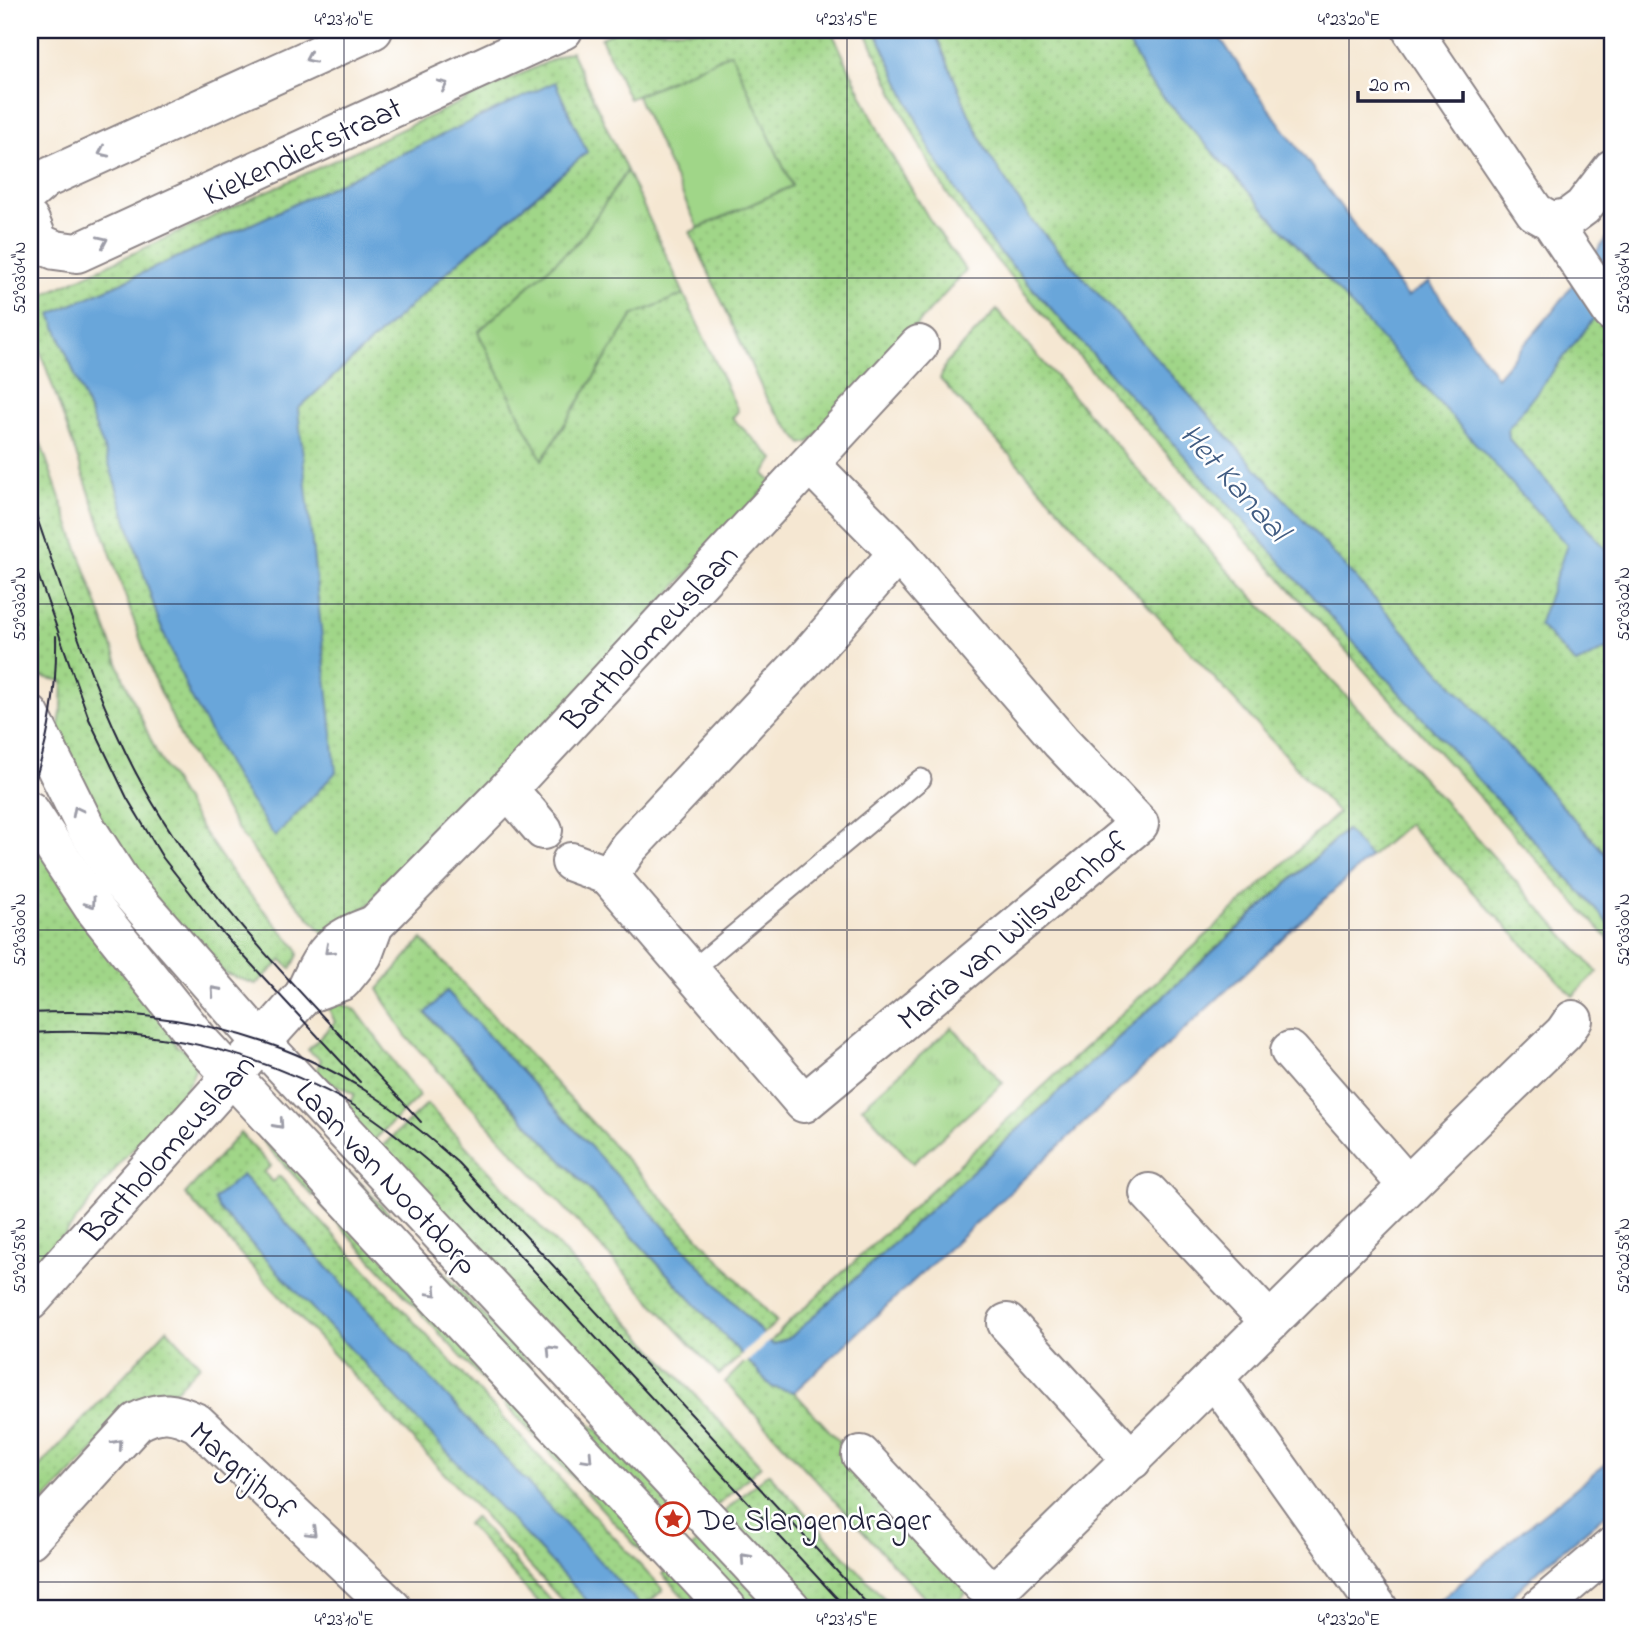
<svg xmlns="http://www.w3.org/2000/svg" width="1642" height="1638" viewBox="0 0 1642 1638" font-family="'Indie Flower',sans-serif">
<defs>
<pattern id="grass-dots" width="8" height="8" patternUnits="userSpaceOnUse" patternTransform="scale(1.75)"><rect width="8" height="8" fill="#a0d688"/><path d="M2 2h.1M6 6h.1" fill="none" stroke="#8ab776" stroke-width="1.8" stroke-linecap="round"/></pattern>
<pattern id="park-tufts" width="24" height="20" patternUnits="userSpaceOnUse" patternTransform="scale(1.75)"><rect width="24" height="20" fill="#a0d688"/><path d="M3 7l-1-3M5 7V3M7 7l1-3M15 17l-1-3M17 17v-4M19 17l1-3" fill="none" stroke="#8ab776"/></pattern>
</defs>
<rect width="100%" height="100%" fill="#fff"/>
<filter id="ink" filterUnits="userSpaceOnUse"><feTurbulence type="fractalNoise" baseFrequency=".0143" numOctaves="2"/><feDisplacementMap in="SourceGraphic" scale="14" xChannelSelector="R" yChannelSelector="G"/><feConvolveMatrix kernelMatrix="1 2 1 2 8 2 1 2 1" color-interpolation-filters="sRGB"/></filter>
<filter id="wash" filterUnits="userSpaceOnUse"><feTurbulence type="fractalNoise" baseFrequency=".00686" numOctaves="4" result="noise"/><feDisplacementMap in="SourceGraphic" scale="28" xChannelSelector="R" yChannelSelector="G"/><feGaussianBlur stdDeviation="1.57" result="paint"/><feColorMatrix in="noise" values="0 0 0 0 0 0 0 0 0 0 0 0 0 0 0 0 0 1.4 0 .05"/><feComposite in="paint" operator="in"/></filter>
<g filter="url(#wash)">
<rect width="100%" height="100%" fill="#f5e7d2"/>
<g fill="url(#grass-dots)" stroke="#617c62" stroke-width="2" fill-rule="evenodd">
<path d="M 618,30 L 831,30 L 886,146 L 928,217 L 966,271 L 810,442 L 802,444 L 768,402 L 690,232 L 792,186 L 731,53 L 629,99 L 601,38 Z"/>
<path d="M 865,30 L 875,30 L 932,153 L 976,221 L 998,250 L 1612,927 L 1612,943 L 1088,367 L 980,241 L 946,192 L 924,154 L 902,111 Z"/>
<path d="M 934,30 L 1122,30 L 1147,79 L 1568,545 L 1539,625 L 1576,664 L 1612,646 L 1612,861 L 1032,221 L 987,152 L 968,112 Z"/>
<path d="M 571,51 L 627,171 L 580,240 L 478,332 L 543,459 L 633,315 L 684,294 L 738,411 L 732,418 L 774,459 L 764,474 L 772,482 L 413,870 L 327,937 L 278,883 L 240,833 L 183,742 L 152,673 L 30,321 L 30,301 ZM 587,152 L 458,262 L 298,409 L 313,565 L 190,695 L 159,622 L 106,454 L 51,314 L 254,223 Z"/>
<path d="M 1612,295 L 1612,556 L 1509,439 L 1508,429 Z"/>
<path d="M 997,310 L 1215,557 L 1404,757 L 1597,972 L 1573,996 L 1408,824 L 1370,857 L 1345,830 L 792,1336 L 773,1345 L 770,1342 L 788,1323 L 1338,813 L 940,379 L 946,363 Z"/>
<path d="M 30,413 L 123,677 L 157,754 L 201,828 L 237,880 L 297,948 L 298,955 L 291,969 L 282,960 L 256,984 L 226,974 L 153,905 L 55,746 L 62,708 L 63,681 L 30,675 Z"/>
<path d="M 30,834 L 158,1005 L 176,1046 C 188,1051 196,1053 195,1067 C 192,1093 138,1141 120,1163 C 90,1201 63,1240 30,1276 Z"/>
<path d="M 422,939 L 777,1322 L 763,1334 L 447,991 L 426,1014 L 742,1355 L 719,1375 L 405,1035 L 378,989 Z"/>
<path d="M 339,1003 L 356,1010 L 419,1096 L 372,1142 L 344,1116 L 354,1094 L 315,1074 L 321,1060 L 308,1050 L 335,1022 L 329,1009 Z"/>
<path d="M 427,1104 L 761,1466 L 711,1511 L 377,1151 Z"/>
<path d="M 240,1133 L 271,1166 L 264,1172 L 272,1182 L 279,1176 L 663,1590 L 642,1608 L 242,1175 L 218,1208 L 594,1608 L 569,1608 L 185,1194 Z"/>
<path d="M 267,1136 L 325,1184 L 313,1196 L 262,1141 Z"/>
<path d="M 352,1174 L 574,1413 L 639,1460 L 695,1520 L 675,1538 L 344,1181 Z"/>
<path d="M 331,1192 L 663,1550 L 650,1561 L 320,1204 Z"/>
<path d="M 167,1329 L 200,1365 L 175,1391 L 158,1390 L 142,1400 L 30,1516 L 30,1477 Z"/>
<path d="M 747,1360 L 772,1387 L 794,1392 L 972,1587 L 951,1608 L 934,1608 L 725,1382 Z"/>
<path d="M 768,1473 L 893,1608 L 800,1608 L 717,1518 Z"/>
<path d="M 474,1517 L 558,1608 L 543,1608 L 467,1524 Z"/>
<path d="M 708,1533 L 777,1608 L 740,1608 L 687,1551 Z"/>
<path d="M 675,1563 L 716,1608 L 694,1608 L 662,1574 Z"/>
</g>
<g fill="url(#park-tufts)" stroke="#617c62" stroke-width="2">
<path d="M 627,171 L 684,294 L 633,315 L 542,460 L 478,332 L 580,240 Z"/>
<path d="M 952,1027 L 1003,1083 L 913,1163 L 862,1107 Z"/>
</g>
<path fill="#a0d688" stroke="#617c62" stroke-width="2" d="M 731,53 L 792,186 L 698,228 L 637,96 Z"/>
<g fill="#69a6da" stroke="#46648a" stroke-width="2">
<path d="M 875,30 L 934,30 L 968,112 L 987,152 L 1032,221 L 1612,861 L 1612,927 L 998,250 L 976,221 L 932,153 Z"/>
<path d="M 1122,30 L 1215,30 L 1253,87 L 1407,297 L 1429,282 L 1497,377 L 1554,310 L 1612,230 L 1612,295 L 1508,429 L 1509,439 L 1612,556 L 1612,646 L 1576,664 L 1539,625 L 1567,545 L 1147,79 Z"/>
<path d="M 555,82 L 587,152 L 458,262 L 298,409 L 336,772 L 275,837 L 237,781 L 190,695 L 159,622 L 106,454 L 51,314 L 254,223 Z"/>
<path d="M 1346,830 L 1370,857 L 794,1392 L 772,1387 L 426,1013 L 447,991 L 773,1345 L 792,1336 Z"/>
<path d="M 242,1175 L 643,1608 L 594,1608 L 218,1208 L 214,1199 Z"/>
<path d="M 1612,1459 L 1612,1509 L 1541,1568 L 1499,1608 L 1431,1608 L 1523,1530 Z"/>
</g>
<path fill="#f5e7d2" d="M 766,1332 L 772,1339 L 745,1364 L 739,1357 Z"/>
</g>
<g filter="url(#ink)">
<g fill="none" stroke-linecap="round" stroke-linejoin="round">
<defs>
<path id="lane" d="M 691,971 L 921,779"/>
<g id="street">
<path d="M 1412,30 L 1535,212 L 1551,221 L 1612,312"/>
<path d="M 30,192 L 45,179 L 373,30"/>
<path d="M 30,221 L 39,243 L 55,250 L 77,253 L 563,30"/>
<path d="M 1551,221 L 1568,218 L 1583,207 L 1612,169"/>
<path d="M 508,789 L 543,830"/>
<path d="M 571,862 L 609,876 L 804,1103 L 1139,824 L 1061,742 L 898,553 L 810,464"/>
<path d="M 609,876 L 629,847 L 810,654 L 898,553"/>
<path d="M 304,995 L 342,981 L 363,955 L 374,925 L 508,789 L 919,345"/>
<path d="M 1290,1051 L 1407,1185"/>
<path d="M 1149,1193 L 1270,1322"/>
<path d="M 30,1301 L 304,995 C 323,953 329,940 374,925"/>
<path d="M 1007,1323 L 1132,1460"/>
<path d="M 1214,1377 L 1378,1608"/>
<path d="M 861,1455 L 982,1584 L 1000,1587 C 1190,1404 1374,1216 1564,1033 L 1573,1020"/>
<path d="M 30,1539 L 137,1422 C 161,1409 174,1412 197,1423 L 392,1608"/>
<path d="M 1540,1608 L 1612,1547"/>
</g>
<g id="secondary">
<path d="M 30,715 L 85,826 L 121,882 L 261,1042 L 791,1608"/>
<path d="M 30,811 L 93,907 L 203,1045 L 727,1608"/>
</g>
</defs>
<use href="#lane" stroke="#8c8486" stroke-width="23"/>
<use href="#street" stroke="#8c8486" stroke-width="42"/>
<use href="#secondary" stroke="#8c8486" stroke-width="42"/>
<use href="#lane" stroke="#fff" stroke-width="19"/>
<use href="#street" stroke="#fff" stroke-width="38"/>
<use href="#secondary" stroke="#fff" stroke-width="38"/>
<g stroke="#22223b" stroke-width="2">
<path d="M 32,504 C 66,599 94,698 143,786 C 214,914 324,1014 421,1122"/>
<path d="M 30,552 L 89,719 L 127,798 L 163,858 L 217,927 L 360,1082"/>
<path d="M 30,584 C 37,630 40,678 30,724"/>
<path d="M 30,794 C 49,744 57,691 56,636"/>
<path d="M 30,1013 C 150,1007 268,1027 371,1094 C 402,1114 430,1138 458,1163 L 871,1608"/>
<path d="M 30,1033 C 147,1026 251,1047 353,1105 C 388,1126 419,1154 450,1180 L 846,1608"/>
</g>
</g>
<defs><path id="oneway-chevron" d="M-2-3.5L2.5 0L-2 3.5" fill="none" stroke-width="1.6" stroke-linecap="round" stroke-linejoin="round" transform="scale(1.75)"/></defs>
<g stroke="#9c9ca7">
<use href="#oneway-chevron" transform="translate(310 58) rotate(156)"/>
<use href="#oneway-chevron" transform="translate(443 85) rotate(-25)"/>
<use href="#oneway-chevron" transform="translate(103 152) rotate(155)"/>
<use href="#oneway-chevron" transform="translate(103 241) rotate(-24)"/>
<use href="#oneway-chevron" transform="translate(77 811) rotate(-117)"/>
<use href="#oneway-chevron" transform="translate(91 903) rotate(55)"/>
<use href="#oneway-chevron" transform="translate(329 950) rotate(138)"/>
<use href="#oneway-chevron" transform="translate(215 991) rotate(-132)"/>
<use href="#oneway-chevron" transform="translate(279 1124) rotate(48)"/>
<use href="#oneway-chevron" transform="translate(433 1292) rotate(47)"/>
<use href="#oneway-chevron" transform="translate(551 1350) rotate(-133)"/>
<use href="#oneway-chevron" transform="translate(118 1444) rotate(-48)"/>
<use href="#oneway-chevron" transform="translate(588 1458) rotate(47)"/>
<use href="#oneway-chevron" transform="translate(312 1532) rotate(44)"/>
<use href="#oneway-chevron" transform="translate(745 1558) rotate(-132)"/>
</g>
</g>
<path fill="none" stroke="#22223b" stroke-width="2" stroke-opacity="0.45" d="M 344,30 L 344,1608M 847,30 L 847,1608M 1349,30 L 1349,1608M 30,278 L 1612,278M 30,604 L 1612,604M 30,930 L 1612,930M 30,1256 L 1612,1256M 30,1582 L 1612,1582"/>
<defs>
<symbol id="sight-ring" viewBox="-11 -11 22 22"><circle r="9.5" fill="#fff" stroke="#c8321e" stroke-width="1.5"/><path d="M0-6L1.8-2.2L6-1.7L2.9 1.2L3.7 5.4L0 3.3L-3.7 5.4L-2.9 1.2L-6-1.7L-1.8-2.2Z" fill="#c8321e"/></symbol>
</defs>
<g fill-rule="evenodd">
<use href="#sight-ring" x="654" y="1500" width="38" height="38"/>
</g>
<g text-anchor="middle" stroke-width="5" stroke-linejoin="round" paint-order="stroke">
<g font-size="32" fill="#22223b" stroke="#fff">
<text transform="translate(302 150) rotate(-25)" y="11">Kiekendiefstraat</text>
<text transform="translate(649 637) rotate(-47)" y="11">Bartholomeuslaan</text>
<text transform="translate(1012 930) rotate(-40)" y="11">Maria van Wilsveenhof</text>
<text transform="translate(167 1148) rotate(-48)" y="11">Bartholomeuslaan</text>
<text transform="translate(388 1177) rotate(47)" y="11">Laan van Nootdorp</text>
<text transform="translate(243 1470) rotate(42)" y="11">Margrijhof</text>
</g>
<g font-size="32" fill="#22223b" stroke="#fff" text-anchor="start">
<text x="698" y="1530">De Slangendrager</text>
</g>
<g font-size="33" font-style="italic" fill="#425d83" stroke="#fff">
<text transform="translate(1236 481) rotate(48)" y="12">Het Kanaal</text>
</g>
</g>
<rect width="1642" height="1638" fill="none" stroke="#fff" stroke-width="77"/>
<path d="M1358 91v10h105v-10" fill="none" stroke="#22223b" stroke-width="3.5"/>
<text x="1369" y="91" font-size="21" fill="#22223b" stroke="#ffffff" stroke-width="5" paint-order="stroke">20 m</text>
<rect x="38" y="38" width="1566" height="1562" fill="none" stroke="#22223b" stroke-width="2.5"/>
<g font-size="18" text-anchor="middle" fill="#22223b">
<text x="344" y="25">4°23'10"E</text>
<text x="847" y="25">4°23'15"E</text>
<text x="1349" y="25">4°23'20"E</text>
<text transform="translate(19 278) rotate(-90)" y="6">52°03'04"N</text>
<text transform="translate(1623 278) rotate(-90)" y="6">52°03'04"N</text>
<text transform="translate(19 604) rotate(-90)" y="6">52°03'02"N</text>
<text transform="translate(1623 604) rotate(-90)" y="6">52°03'02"N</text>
<text transform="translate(19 930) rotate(-90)" y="6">52°03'00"N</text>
<text transform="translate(1623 930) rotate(-90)" y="6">52°03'00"N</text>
<text transform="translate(19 1256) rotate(-90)" y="6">52°02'58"N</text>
<text transform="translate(1623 1256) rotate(-90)" y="6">52°02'58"N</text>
<text x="344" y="1625">4°23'10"E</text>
<text x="847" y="1625">4°23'15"E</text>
<text x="1349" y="1625">4°23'20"E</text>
</g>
</svg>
